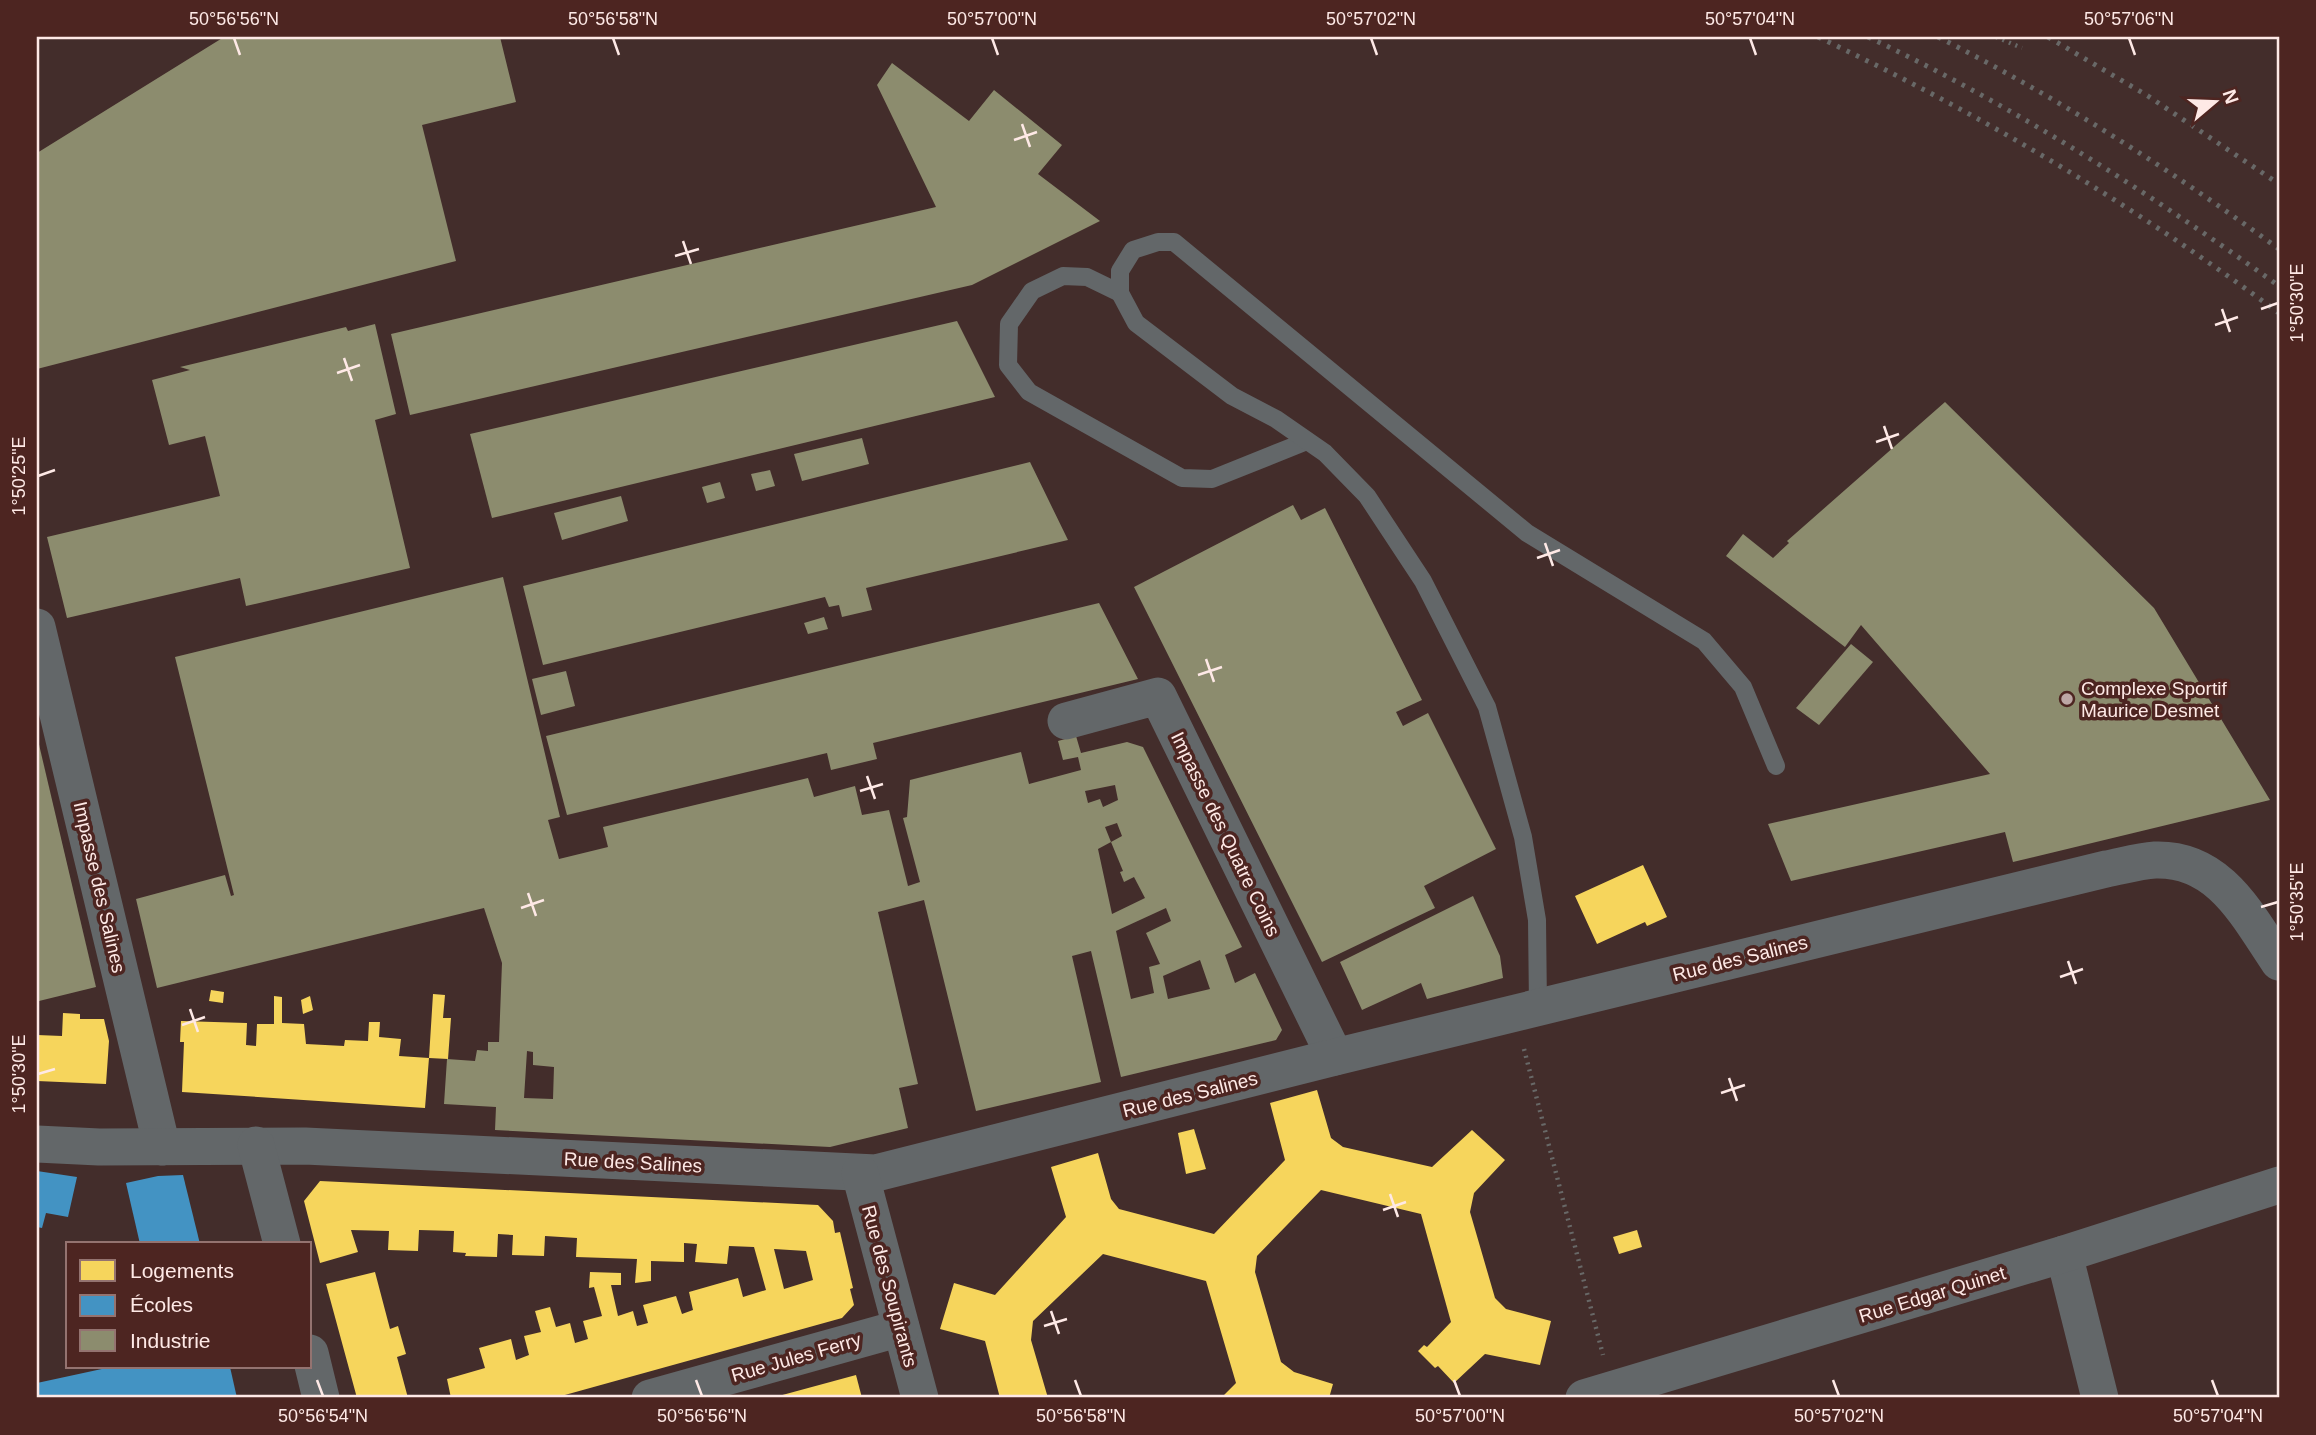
<svg xmlns="http://www.w3.org/2000/svg" width="2316" height="1435" viewBox="0 0 2316 1435" font-family="Arial,sans-serif">
<rect width="100%" height="100%" fill="#432d2b"/>
<g fill="#f6d55c" fill-rule="evenodd">
<path d="M 1643,865 L 1667,917 L 1647,926 L 1645,922 L 1597,944 L 1575,896 Z"/>
<path d="M 211,990 L 224,992 L 223,1003 L 209,1001 Z"/>
<path d="M 433,994 L 445,995 L 443,1018 L 451,1018 L 448,1059 L 429,1058 L 425,1108 L 182,1092 L 184,1042 L 180,1042 L 181,1021 L 247,1023 L 246,1045 L 256,1046 L 257,1024 L 274,1024 L 274,996 L 282,997 L 282,1023 L 304,1024 L 306,1044 L 344,1046 L 345,1040 L 368,1041 L 369,1022 L 380,1022 L 379,1037 L 401,1039 L 399,1056 L 429,1058 Z"/>
<path d="M 310,996 L 313,1010 L 303,1014 L 301,1000 Z"/>
<path d="M 63,1013 L 80,1014 L 80,1019 L 104,1019 L 109,1041 L 106,1084 L 37,1081 L 37,1035 L 62,1036 Z"/>
<path d="M 1317,1090 L 1331,1138 L 1343,1147 L 1432,1167 L 1472,1130 L 1505,1160 L 1474,1193 L 1470,1212 L 1495,1298 L 1506,1309 L 1551,1321 L 1540,1365 L 1485,1354 L 1454,1383 L 1438,1366 L 1435,1368 L 1418,1351 L 1424,1345 L 1427,1347 L 1451,1322 L 1421,1214 L 1321,1190 L 1257,1256 L 1255,1272 L 1281,1362 L 1294,1372 L 1333,1384 L 1329,1398 L 1221,1398 L 1236,1383 L 1206,1281 L 1103,1254 L 1033,1321 L 1031,1340 L 1048,1398 L 1000,1398 L 985,1341 L 940,1329 L 954,1283 L 995,1295 L 1066,1217 L 1051,1167 L 1098,1153 L 1111,1199 L 1119,1209 L 1214,1234 L 1285,1160 L 1270,1103 Z"/>
<path d="M 1194,1129 L 1206,1169 L 1186,1174 L 1178,1133 Z"/>
<path d="M 320,1181 L 818,1205 L 833,1221 L 835,1233 L 840,1232 L 853,1288 L 850,1289 L 854,1305 L 842,1318 L 554,1398 L 451,1398 L 447,1379 L 485,1368 L 479,1348 L 511,1339 L 516,1360 L 529,1355 L 524,1336 L 541,1332 L 535,1311 L 550,1307 L 556,1327 L 570,1323 L 575,1343 L 588,1339 L 583,1321 L 602,1316 L 594,1287 L 589,1288 L 590,1272 L 621,1273 L 621,1285 L 611,1285 L 618,1316 L 633,1311 L 637,1326 L 648,1323 L 643,1305 L 676,1296 L 682,1314 L 693,1310 L 689,1292 L 738,1278 L 743,1297 L 766,1290 L 754,1247 L 729,1246 L 727,1264 L 695,1262 L 697,1244 L 684,1243 L 684,1262 L 651,1261 L 651,1281 L 635,1283 L 637,1259 L 576,1257 L 577,1238 L 545,1236 L 544,1256 L 512,1255 L 513,1235 L 498,1234 L 497,1257 L 465,1256 L 466,1253 L 453,1252 L 454,1231 L 419,1230 L 418,1251 L 388,1250 L 389,1231 L 351,1230 L 358,1252 L 320,1263 L 304,1201 ZM 774,1249 L 806,1251 L 813,1280 L 784,1289 Z"/>
<path d="M 1637,1230 L 1642,1247 L 1619,1254 L 1613,1237 Z"/>
<path d="M 375,1272 L 390,1329 L 398,1326 L 406,1354 L 397,1357 L 408,1398 L 357,1398 L 326,1284 Z"/>
<path d="M 856,1375 L 862,1398 L 775,1398 L 775,1397 Z"/>
</g>
<g fill="#4393c3">
<path d="M 37,1171 L 77,1177 L 68,1217 L 46,1213 L 42,1228 L 37,1227 Z"/>
<path d="M 183,1175 L 200,1244 L 140,1244 L 126,1183 L 158,1176 Z"/>
<path d="M 111,1367 L 230,1367 L 237,1398 L 37,1398 L 37,1383 Z"/>
</g>
<g fill="#8c8c6e" fill-rule="evenodd">
<path d="M 224,37 L 500,37 L 516,102 L 422,125 L 456,261 L 37,369 L 37,153 Z"/>
<path d="M 892,63 L 969,121 L 994,90 L 1062,145 L 1038,174 L 1100,221 L 972,285 L 410,415 L 391,334 L 936,207 L 877,85 Z"/>
<path d="M 957,321 L 995,397 L 492,518 L 470,434 Z"/>
<path d="M 375,324 L 396,414 L 375,420 L 410,568 L 246,606 L 240,578 L 67,618 L 47,537 L 220,496 L 205,436 L 169,445 L 152,380 L 190,370 L 180,367 L 346,327 L 348,331 Z"/>
<path d="M 1945,402 L 2154,608 L 2270,800 L 2013,862 L 2005,832 L 1791,881 L 1768,824 L 1990,774 L 1861,625 L 1845,647 L 1726,556 L 1743,534 L 1773,558 L 1789,543 L 1787,541 Z"/>
<path d="M 862,438 L 869,464 L 802,481 L 794,454 Z"/>
<path d="M 1030,462 L 1068,540 L 866,588 L 872,610 L 842,617 L 839,605 L 829,607 L 825,597 L 543,665 L 523,586 Z"/>
<path d="M 770,470 L 775,486 L 756,491 L 751,474 Z"/>
<path d="M 720,482 L 725,498 L 707,503 L 702,487 Z"/>
<path d="M 621,496 L 628,521 L 562,540 L 554,513 Z"/>
<path d="M 1293,505 L 1301,520 L 1325,508 L 1422,700 L 1396,712 L 1403,726 L 1428,713 L 1496,849 L 1424,886 L 1435,908 L 1322,962 L 1134,587 Z"/>
<path d="M 503,577 L 560,817 L 548,820 L 559,859 L 608,847 L 603,827 L 808,778 L 814,797 L 855,786 L 862,815 L 889,810 L 908,886 L 920,882 L 903,818 L 907,817 L 910,780 L 1021,752 L 1029,784 L 1081,770 L 1078,757 L 1063,760 L 1058,741 L 1076,736 L 1081,753 L 1127,742 L 1143,747 L 1242,947 L 1225,955 L 1235,983 L 1255,973 L 1282,1030 L 1276,1040 L 1121,1077 L 1091,951 L 1072,956 L 1101,1082 L 976,1111 L 924,900 L 878,912 L 918,1084 L 899,1088 L 908,1128 L 830,1147 L 495,1130 L 496,1107 L 444,1104 L 447,1059 L 475,1061 L 477,1050 L 488,1051 L 488,1042 L 499,1042 L 502,963 L 484,908 L 157,988 L 136,899 L 225,875 L 231,896 L 234,895 L 175,657 ZM 1115,785 L 1118,800 L 1103,807 L 1100,799 L 1088,803 L 1085,791 ZM 1117,823 L 1122,836 L 1111,842 L 1123,871 L 1120,872 L 1124,882 L 1134,877 L 1145,898 L 1112,914 L 1098,849 L 1111,842 L 1105,827 ZM 1166,908 L 1171,921 L 1146,933 L 1160,964 L 1149,967 L 1154,993 L 1131,999 L 1116,931 ZM 1200,960 L 1210,989 L 1168,999 L 1163,976 ZM 527,1051 L 533,1052 L 533,1065 L 554,1067 L 553,1099 L 524,1098 Z"/>
<path d="M 1099,603 L 1138,679 L 873,743 L 877,759 L 831,770 L 827,753 L 567,815 L 546,736 Z"/>
<path d="M 824,617 L 828,629 L 808,634 L 804,623 Z"/>
<path d="M 1851,644 L 1873,662 L 1819,725 L 1796,708 Z"/>
<path d="M 566,671 L 575,706 L 541,715 L 532,679 Z"/>
<path d="M 37,736 L 96,987 L 39,1001 L 37,990 Z"/>
<path d="M 1473,896 L 1500,956 L 1503,978 L 1427,999 L 1421,983 L 1362,1010 L 1340,962 Z"/>
</g>
<g fill="none" stroke-linecap="round" stroke-linejoin="round">
<g stroke="#686867" stroke-width="4.5" stroke-dasharray="2 5" stroke-linecap="butt">
<path d="M 1996,37 L 2022,48"/>
<path d="M 1524,1049 L 1603,1355"/>
</g>
<g stroke="#636769" stroke-width="18">
<path d="M 1120,293 L 1087,277 L 1063,276 L 1032,291 L 1009,324 L 1008,365 L 1029,392 L 1182,478 L 1212,479 L 1307,441"/>
<path d="M 1538,1007 L 1537,920 L 1523,837 L 1487,707 L 1423,581 L 1367,496 L 1325,453 L 1276,419 L 1232,396 L 1136,323 L 1120,293 L 1120,271 L 1133,250 L 1158,242 L 1174,242 L 1527,533 L 1704,641 L 1743,687 L 1776,766"/>
</g>
<g stroke="#636769" stroke-width="37">
<path d="M 37,627 L 162,1147"/>
<path d="M 1066,721 L 1158,696 L 1335,1057"/>
<path d="M 37,1144 L 99,1147 L 305,1146 L 876,1173 L 1335,1057 L 2106,869 C 2122,866 2139,861 2155,860 C 2220,858 2247,915 2279,962"/>
<path d="M 256,1145 L 282,1244"/>
<path d="M 860,1173 L 920,1398"/>
<path d="M 2064,1254 L 2100,1398"/>
<path d="M 310,1353 L 321,1398"/>
<path d="M 650,1398 L 901,1328"/>
<path d="M 1584,1398 L 2064,1254 L 2279,1185"/>
</g>
<g stroke="#686867" stroke-width="5" stroke-dasharray="3.5 7" stroke-linecap="butt">
<path d="M 1818,37 C 1985,116 2130,203 2279,313"/>
<path d="M 1868,37 C 2014,106 2148,192 2279,286"/>
<path d="M 1938,37 C 2057,97 2171,170 2279,249"/>
<path d="M 2048,37 L 2148,96 L 2279,184"/>
</g>
</g>
<path fill="none" stroke="#fee9e6" stroke-width="2.5" d="M 234,38 L 240,55M 613,38 L 619,55M 992,38 L 998,55M 1371,38 L 1377,55M 1750,38 L 1756,55M 2129,38 L 2135,55M 1022,124 L 1030,147M 1014,140 L 1037,132M 683,241 L 691,264M 675,256 L 699,249M 2222,309 L 2230,332M 2261,309 L 2278,303M 2215,325 L 2238,317M 344,358 L 352,381M 337,373 L 360,365M 1884,426 L 1892,449M 1876,442 L 1899,434M 38,476 L 55,470M 1545,543 L 1553,566M 1537,558 L 1560,550M 1206,659 L 1214,682M 1198,675 L 1222,667M 867,776 L 875,799M 860,791 L 883,784M 528,893 L 536,916M 2261,907 L 2278,902M 521,908 L 544,900M 2068,961 L 2076,984M 2060,977 L 2083,969M 190,1009 L 198,1032M 182,1025 L 205,1017M 38,1074 L 55,1069M 1729,1078 L 1737,1101M 1721,1093 L 1745,1085M 1390,1194 L 1398,1217M 1383,1210 L 1406,1202M 1051,1311 L 1059,1334M 1044,1326 L 1067,1319M 317,1380 L 323,1396M 696,1380 L 702,1396M 1075,1380 L 1081,1396M 1454,1380 L 1460,1396M 1833,1380 L 1839,1396M 2212,1380 L 2218,1396"/>
<circle fill="#bda7a5" stroke="#4d2521" stroke-width="2.5" cx="2067" cy="699" r="7"/>
<g text-anchor="middle" stroke-width="7" stroke-linejoin="round" paint-order="stroke">
<g font-size="19" fill="#fee9e6" stroke="#4d2521" text-anchor="start">
<text x="2081" y="695">Complexe Sportif<tspan x="2081" dy="22">Maurice Desmet</tspan></text>
</g>
<g font-size="19" fill="#fee9e6" stroke="#4d2521">
<text transform="translate(1226 834) rotate(64)" y="7">Impasse des Quatre Coins</text>
<text transform="translate(100 887) rotate(77)" y="7">Impasse des Salines</text>
<text transform="translate(1740 958) rotate(-14)" y="7">Rue des Salines</text>
<text transform="translate(1190 1094) rotate(-14)" y="7">Rue des Salines</text>
<text transform="translate(633 1162) rotate(3)" y="7">Rue des Salines</text>
<text transform="translate(890 1286) rotate(75)" y="7">Rue des Soupirants</text>
<text transform="translate(1932 1294) rotate(-17)" y="7">Rue Edgar Quinet</text>
<text transform="translate(796 1357) rotate(-16)" y="7">Rue Jules Ferry</text>
</g>
</g>
<rect width="2316" height="1435" fill="none" stroke="#4d2521" stroke-width="77"/>
<rect x="66" y="1242" width="245" height="126" fill="#4d2521" stroke="#947370" stroke-width="2"/>
<rect x="80" y="1260" width="35" height="21" fill="#f6d55c" stroke="#947370" stroke-width="2"/>
<text x="130" y="1278" font-size="21" fill="#fee9e6">Logements</text>
<rect x="80" y="1295" width="35" height="21" fill="#4393c3" stroke="#947370" stroke-width="2"/>
<text x="130" y="1312" font-size="21" fill="#fee9e6">Écoles</text>
<rect x="80" y="1330" width="35" height="21" fill="#8c8c6e" stroke="#947370" stroke-width="2"/>
<text x="130" y="1348" font-size="21" fill="#fee9e6">Industrie</text>
<g transform="translate(2215 102) rotate(71)" stroke="#4d2521" stroke-width="5" paint-order="stroke">
<path d="M0-5L12 26L0 18L-12 26Z" fill="#fee9e6"/>
<text y="-10" font-size="19" font-weight="bold" text-anchor="middle" fill="#fee9e6">N</text>
</g>
<rect x="38" y="38" width="2240" height="1358" fill="none" stroke="#fee9e6" stroke-width="2.5"/>
<g font-size="18" text-anchor="middle" fill="#fee9e6">
<text x="234" y="25">50°56'56"N</text>
<text x="613" y="25">50°56'58"N</text>
<text x="992" y="25">50°57'00"N</text>
<text x="1371" y="25">50°57'02"N</text>
<text x="1750" y="25">50°57'04"N</text>
<text x="2129" y="25">50°57'06"N</text>
<text transform="translate(2297 303) rotate(-90)" y="6">1°50'30"E</text>
<text transform="translate(19 476) rotate(-90)" y="6">1°50'25"E</text>
<text transform="translate(2297 902) rotate(-90)" y="6">1°50'35"E</text>
<text transform="translate(19 1074) rotate(-90)" y="6">1°50'30"E</text>
<text x="323" y="1422">50°56'54"N</text>
<text x="702" y="1422">50°56'56"N</text>
<text x="1081" y="1422">50°56'58"N</text>
<text x="1460" y="1422">50°57'00"N</text>
<text x="1839" y="1422">50°57'02"N</text>
<text x="2218" y="1422">50°57'04"N</text>
</g>
</svg>
